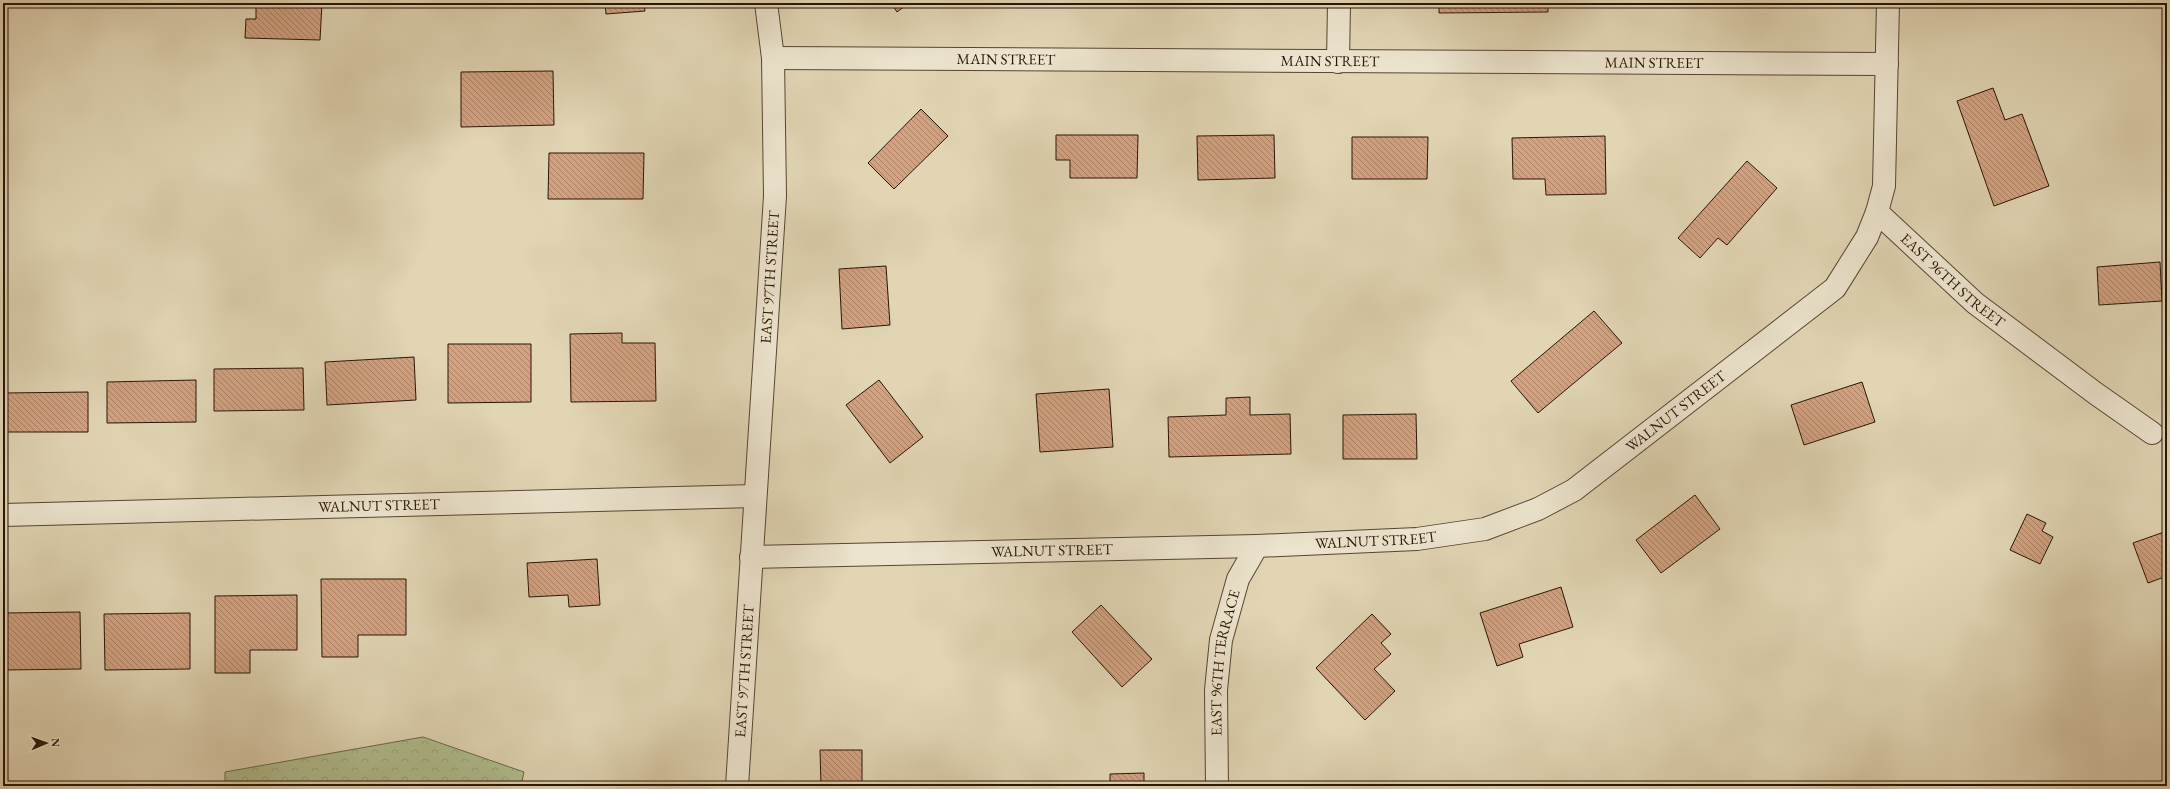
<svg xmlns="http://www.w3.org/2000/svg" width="2170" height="789" viewBox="0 0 2170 789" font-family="'EB Garamond',serif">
<defs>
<pattern id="forest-crowns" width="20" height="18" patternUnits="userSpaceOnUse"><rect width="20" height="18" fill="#b1be8f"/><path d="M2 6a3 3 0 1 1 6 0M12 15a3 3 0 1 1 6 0" fill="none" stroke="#98a27a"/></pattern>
<pattern id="building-back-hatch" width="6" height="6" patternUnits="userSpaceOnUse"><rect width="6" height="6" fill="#d3a281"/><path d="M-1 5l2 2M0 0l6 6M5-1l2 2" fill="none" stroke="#ab8368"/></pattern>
</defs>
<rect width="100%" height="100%" fill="#e1d5b4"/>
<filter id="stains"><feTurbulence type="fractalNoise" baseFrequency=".005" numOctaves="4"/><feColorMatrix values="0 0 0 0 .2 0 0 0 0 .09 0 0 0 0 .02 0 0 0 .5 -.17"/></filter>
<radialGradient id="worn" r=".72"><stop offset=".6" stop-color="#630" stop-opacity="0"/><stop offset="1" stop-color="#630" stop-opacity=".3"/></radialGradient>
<path fill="url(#forest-crowns)" stroke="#6e694a" d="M 423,737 L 524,772 L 521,786 L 225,786 L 225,772 Z"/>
<g fill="url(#building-back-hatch)" stroke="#2a1406">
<path d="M 256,3 L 322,3 L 320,40 L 245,38 L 246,19 L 256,19 Z"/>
<path d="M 605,3 L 644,3 L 645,11 L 606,14 Z"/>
<path d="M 891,3 L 909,3 L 897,12 Z"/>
<path d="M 1439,3 L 1548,3 L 1548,12 L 1439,13 Z"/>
<rect x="1981" y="3" width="48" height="3"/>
<path d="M 553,71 L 554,125 L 461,127 L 461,72 Z"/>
<path d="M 1993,88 L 2005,120 L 2022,114 L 2049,186 L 1994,206 L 1957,101 Z"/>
<path d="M 921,109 L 948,136 L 894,189 L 868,163 Z"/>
<path d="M 1056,135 L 1138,135 L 1137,178 L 1070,178 L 1070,160 L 1056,160 Z"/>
<path d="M 1274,135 L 1275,178 L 1198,180 L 1197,136 Z"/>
<path d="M 1605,136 L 1606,194 L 1546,195 L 1545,179 L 1513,179 L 1512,138 Z"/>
<path d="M 1352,137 L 1428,137 L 1427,179 L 1352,179 Z"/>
<path d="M 549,153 L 644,153 L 643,199 L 548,199 Z"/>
<path d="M 1747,161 L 1777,188 L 1727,245 L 1718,238 L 1700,258 L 1678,238 Z"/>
<path d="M 2160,262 L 2162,301 L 2099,305 L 2097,267 Z"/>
<path d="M 886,266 L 890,325 L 842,329 L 839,269 Z"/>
<path d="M 1594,311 L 1622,343 L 1538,413 L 1511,381 Z"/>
<path d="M 622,333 L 622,343 L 655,343 L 656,401 L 571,402 L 570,334 Z"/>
<path d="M 448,344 L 531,344 L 531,402 L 448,403 Z"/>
<path d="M 414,357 L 416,400 L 327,405 L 325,362 Z"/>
<path d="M 303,368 L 304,410 L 214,411 L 214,369 Z"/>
<path d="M 196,380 L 196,422 L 107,423 L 107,382 Z"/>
<path d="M 879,380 L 923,437 L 890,463 L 846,405 Z"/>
<path d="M 1862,382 L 1875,422 L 1804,445 L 1791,405 Z"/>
<path d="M 1109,389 L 1113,447 L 1040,452 L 1036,394 Z"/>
<path d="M 88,392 L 88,432 L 3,432 L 3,393 Z"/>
<path d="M 1250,397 L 1250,415 L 1290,414 L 1291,454 L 1169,457 L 1168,417 L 1226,415 L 1226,398 Z"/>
<path d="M 1416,414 L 1417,459 L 1343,459 L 1343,415 Z"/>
<path d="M 1695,495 L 1720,529 L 1661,573 L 1636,540 Z"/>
<path d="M 2027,514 L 2046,523 L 2042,531 L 2053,537 L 2040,564 L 2010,550 Z"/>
<path d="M 2167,531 L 2167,576 L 2148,583 L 2133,543 Z"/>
<path d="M 597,559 L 600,605 L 569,607 L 568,595 L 529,597 L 527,563 Z"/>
<path d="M 321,579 L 406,579 L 406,635 L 358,635 L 358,657 L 322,657 Z"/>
<path d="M 1561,587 L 1573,627 L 1519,644 L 1523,657 L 1497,666 L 1480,613 Z"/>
<path d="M 297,595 L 297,650 L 250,650 L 250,673 L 215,673 L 215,596 Z"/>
<path d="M 1101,605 L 1152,659 L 1122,687 L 1072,632 Z"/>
<path d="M 80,612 L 81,669 L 3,670 L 3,613 Z"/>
<path d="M 190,613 L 190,669 L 105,670 L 104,614 Z"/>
<path d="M 1372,614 L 1391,634 L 1381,643 L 1391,654 L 1374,669 L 1395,691 L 1365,720 L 1316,668 Z"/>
<path d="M 820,750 L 862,750 L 862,786 L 821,786 Z"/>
<path d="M 1144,773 L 1144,786 L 1110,786 L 1110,774 Z"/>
<rect x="599" y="784" width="50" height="2"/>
</g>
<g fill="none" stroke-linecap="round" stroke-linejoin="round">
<defs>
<g id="minor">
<path id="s1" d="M 1888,3 L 1884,186 L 1877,212 L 1975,303 L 2095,393 L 2152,433"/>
<path id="s2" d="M 773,58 L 1887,64"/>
<path d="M 1338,62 L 1339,3"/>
<path id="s3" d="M 3,515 L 755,496"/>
<path id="s4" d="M 751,557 L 1257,546 L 1417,539 L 1485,529 L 1538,509 L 1574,490 L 1835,288 L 1867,237 L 1877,212"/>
<path id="s5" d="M 737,786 L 775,196 L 773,58 L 766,3"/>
<path id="s6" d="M 1217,786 L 1216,690 L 1221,640 L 1238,579 L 1257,546"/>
</g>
</defs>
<use href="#minor" stroke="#584432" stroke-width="24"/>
<use href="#minor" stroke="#ece4ce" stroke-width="22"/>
</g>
<g text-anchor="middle" stroke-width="4" stroke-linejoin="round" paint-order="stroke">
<g font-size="15" fill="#2a1406" stroke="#ece4ce">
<text dy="5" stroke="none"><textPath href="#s2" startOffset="233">MAIN STREET</textPath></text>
<text dy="5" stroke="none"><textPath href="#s2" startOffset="557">MAIN STREET</textPath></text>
<text dy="5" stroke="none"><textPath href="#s2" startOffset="881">MAIN STREET</textPath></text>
<text dy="5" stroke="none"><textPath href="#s5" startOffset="510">EAST 97TH STREET</textPath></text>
<text dy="5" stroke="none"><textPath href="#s1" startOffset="312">EAST 96TH STREET</textPath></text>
<text dy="5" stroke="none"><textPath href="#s4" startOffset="961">WALNUT STREET</textPath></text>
<text dy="5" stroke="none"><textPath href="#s3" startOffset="376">WALNUT STREET</textPath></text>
<text dy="5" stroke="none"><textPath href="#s4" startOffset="625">WALNUT STREET</textPath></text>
<text dy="5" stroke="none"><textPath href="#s4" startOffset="301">WALNUT STREET</textPath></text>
<text dy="5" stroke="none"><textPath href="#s6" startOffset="124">EAST 96TH TERRACE</textPath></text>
<text dy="5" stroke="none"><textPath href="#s5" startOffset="115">EAST 97TH STREET</textPath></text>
</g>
</g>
<rect width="2170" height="789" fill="none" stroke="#e1d5b4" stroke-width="16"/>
<rect x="4" y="4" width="2162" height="781" fill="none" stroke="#2a1406" stroke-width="2"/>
<rect x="8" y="8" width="2154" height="773" fill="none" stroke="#2a1406"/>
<g transform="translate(46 743) rotate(88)" stroke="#ece4ce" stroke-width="3" paint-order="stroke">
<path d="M0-3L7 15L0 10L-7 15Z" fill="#2a1406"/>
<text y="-6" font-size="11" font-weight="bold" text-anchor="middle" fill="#2a1406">N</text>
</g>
<rect width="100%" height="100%" filter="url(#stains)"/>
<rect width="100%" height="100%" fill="url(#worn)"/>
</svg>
